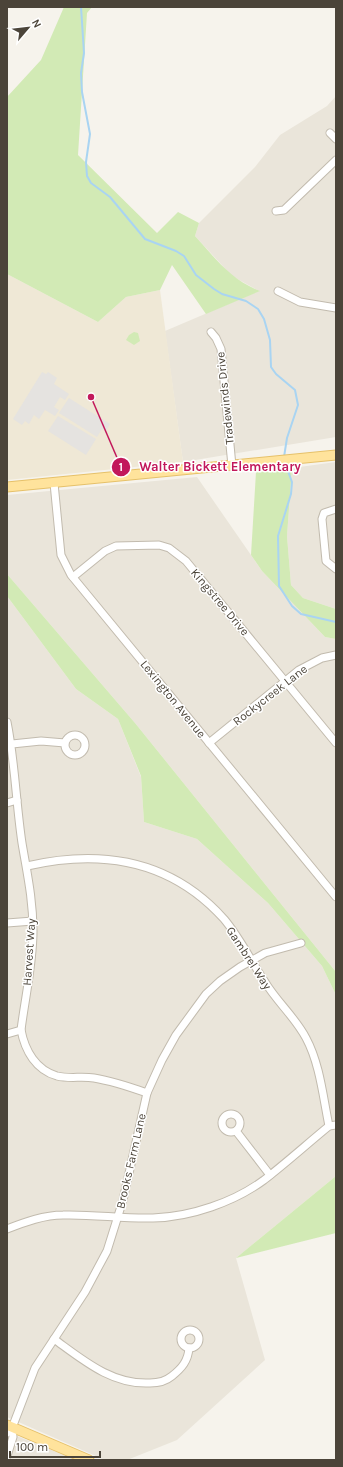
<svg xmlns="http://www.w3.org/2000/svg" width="343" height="1467" viewBox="0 0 343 1467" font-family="Karla,sans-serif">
<rect width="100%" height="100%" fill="#f6f3ec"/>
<g fill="#eae5da">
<path d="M 336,96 L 336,437 L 183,462 L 165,331 L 259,291 L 232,276 L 195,236 L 199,223 L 255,167 L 280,135 L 327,106 Z"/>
<path d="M 336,462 L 336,609 L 303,598 L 291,585 L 287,536 L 292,468 Z"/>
<path d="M 197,477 L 262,571 L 325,637 L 336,639 L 336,972 L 135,723 L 7,574 L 7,495 Z"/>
<path d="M 7,596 L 76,689 L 118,719 L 141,777 L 144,822 L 197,839 L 268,903 L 322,966 L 336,995 L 336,1176 L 236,1258 L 265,1360 L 177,1440 L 127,1460 L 105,1460 L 7,1417 Z"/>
<path d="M 7,1432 L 76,1460 L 7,1460 Z"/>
</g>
<path fill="#efe8d6" d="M 7,274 L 98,322 L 126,297 L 160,290 L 183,462 L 7,480 Z"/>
<g fill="#d2eab5">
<path d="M 64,7 L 92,7 L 87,13 L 78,155 L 157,233 L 178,212 L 199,223 L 195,236 C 215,258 231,280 260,291 L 206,314 L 172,265 L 160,290 L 126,297 L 98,322 L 7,274 L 7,97 L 41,60 Z"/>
<path d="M 134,332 L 138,333 L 140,341 L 134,345 L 126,340 L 129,335 Z"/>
<path d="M 292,468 L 287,536 L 291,585 L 303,598 L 336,609 L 336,639 L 325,637 L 262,571 L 251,555 L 256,472 Z"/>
<path d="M 7,574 L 135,723 L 336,972 L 336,995 L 322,966 L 268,903 L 197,839 L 144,822 L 141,776 L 118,719 L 76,689 L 7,596 Z"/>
<path d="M 336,1176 L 336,1233 L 236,1258 Z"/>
</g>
<g fill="#e5e3e0">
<path d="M 42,372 L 46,374 L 48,372 L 57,378 L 54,384 L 69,394 L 65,400 L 60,397 L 54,407 L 59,410 L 55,416 L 45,410 L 39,419 L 34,415 L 29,424 L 25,421 L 22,425 L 13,419 Z"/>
<path d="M 69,398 L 110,424 L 106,431 L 102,429 L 97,437 L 59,413 Z"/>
<path d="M 58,416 L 96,439 L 86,455 L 48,431 Z"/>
</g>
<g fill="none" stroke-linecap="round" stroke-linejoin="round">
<g stroke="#a9d4f2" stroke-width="2">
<path d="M 81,7 L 84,53 L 81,73 L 82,92 L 90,134 L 86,162 L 87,176 L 91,183 L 110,197 L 145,239 L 176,251 L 184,256 L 196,275 L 214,289 L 222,294 L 246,301 L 258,309 L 264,319 L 270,340 L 271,367 L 276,374 L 295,390 L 298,405 L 287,438 L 284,457"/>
<path d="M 285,463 L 292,482 L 291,494 L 278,536 L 279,586 L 292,606 L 301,614 L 336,622"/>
</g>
<defs>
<g id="minor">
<path d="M 330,133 L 336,139"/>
<path d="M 276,211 L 284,210 L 336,160"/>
<path d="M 278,291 L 300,302 L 336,308"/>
<path d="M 211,332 L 216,338 L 221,349 L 232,466"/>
<path d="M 54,483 L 61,555 L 71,575 L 336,897"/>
<path d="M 336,509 L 324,513 L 322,519 L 326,561 L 336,569"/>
<path d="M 73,577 L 105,551 L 116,546 L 159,545 L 169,548 L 186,561 L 336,743"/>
<path d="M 7,722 C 15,762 16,803 22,843 C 27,873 33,899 33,931 C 33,964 25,998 21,1030 C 25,1051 36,1070 57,1076 C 69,1079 82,1076 94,1078 C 112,1081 130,1087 147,1093"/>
<circle cx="75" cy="745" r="10"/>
<path d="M 209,743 L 299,670 L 322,658 L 336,655"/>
<path d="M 12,744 L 41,741 L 65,743"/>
<path d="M 7,803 L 17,800"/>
<path d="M 27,866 C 101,849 171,860 224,919 C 240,938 251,961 265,982 C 277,1002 295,1017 306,1038 C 320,1064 323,1097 329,1126"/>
<path d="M 7,923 L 33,921"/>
<path d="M 7,1034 L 21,1030"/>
<circle cx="231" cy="1123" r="9"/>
<path d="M 236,1131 L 270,1175"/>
<path d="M 7,1229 C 25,1222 44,1215 63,1215 C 93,1214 123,1219 153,1218 C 191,1217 234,1202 264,1180 C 286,1163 307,1144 329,1126 L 336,1125"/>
<circle cx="190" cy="1339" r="9"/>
<path d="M 54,1339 C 83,1360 112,1385 150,1383 C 158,1383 166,1381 172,1376 C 182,1368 188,1361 189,1348"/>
<path d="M 7,1433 L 12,1428 L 35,1368 L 85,1292 L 107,1251 L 123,1200 L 147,1093 L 162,1060 L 176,1035 L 206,994 L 220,981 L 240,967 L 265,953 L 301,943"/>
<path d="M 7,1456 L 13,1437 L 12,1428"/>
</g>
<g id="major">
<path d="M 7,487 L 336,455"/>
<path d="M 7,1425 L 89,1460"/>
</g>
</defs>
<use href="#minor" stroke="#c2bbae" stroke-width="9"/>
<use href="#major" stroke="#e6c16a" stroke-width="11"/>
<use href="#minor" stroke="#fff" stroke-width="7"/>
<use href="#major" stroke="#ffe39c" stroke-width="9"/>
</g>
<g text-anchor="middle" stroke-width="3" stroke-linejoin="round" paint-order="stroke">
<g font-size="12" fill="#4b4439" stroke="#fff">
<text transform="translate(225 398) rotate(-96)" y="4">Tradewinds Drive</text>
<text transform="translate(220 602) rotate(50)" y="4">Kingstree Drive</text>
<text transform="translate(270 695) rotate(-38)" y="4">Rockycreek Lane</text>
<text transform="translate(173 699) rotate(51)" y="4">Lexington Avenue</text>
<text transform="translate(29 952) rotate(-86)" y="4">Harvest Way</text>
<text transform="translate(249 958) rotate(57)" y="4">Gambrel Way</text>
<text transform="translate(131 1161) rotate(-77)" y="4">Brooks Farm Lane</text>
</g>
</g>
<path fill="none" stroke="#c2185b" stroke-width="1.5" d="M91 397L121 467"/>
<g fill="#c2185b" stroke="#fff" stroke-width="1.5">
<circle cx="91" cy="397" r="4"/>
<circle cx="121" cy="467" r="10"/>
</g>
<g font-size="12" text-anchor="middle" font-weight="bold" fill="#fff">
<text x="121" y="471">1</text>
</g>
<g font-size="13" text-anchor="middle" font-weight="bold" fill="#c2185b" stroke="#fff" stroke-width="3" stroke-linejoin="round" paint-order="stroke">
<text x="220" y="471">Walter Bickett Elementary</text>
</g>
<rect width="343" height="1467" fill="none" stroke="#4b4439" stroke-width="16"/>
<g transform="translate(28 28) rotate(62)" stroke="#ffffff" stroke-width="3" paint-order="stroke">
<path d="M0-3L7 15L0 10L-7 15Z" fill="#4b4439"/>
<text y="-6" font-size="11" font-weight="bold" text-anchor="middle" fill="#4b4439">N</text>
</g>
<path d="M10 1451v6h90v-6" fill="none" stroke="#4b4439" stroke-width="2"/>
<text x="16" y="1451" font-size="12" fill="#4b4439" stroke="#ffffff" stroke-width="3" paint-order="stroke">100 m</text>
</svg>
